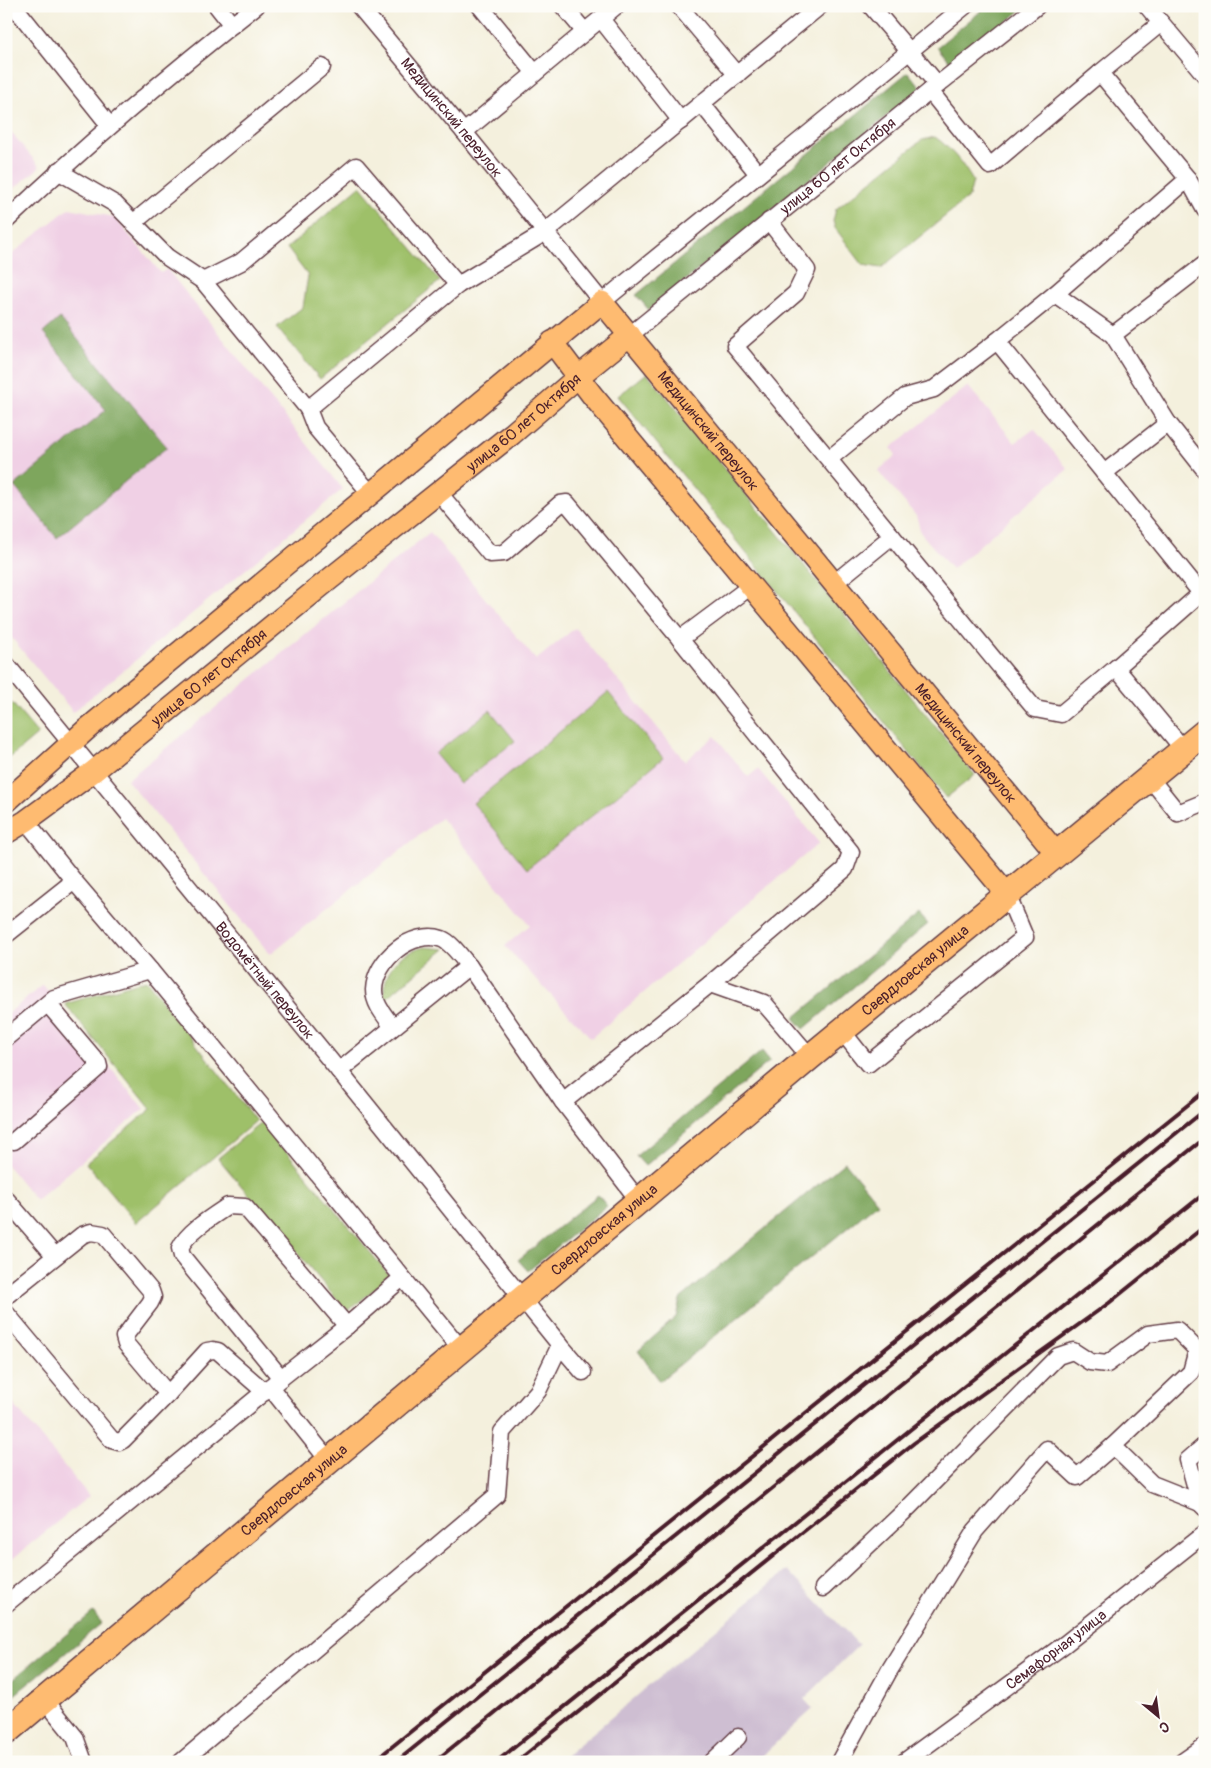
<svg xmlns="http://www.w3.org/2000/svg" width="1211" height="1768" viewBox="0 0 1211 1768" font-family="Pangolin,sans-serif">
<rect width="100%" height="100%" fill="#fdfcf7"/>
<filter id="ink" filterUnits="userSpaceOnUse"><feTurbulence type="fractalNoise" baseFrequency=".02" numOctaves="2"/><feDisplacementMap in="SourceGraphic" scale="10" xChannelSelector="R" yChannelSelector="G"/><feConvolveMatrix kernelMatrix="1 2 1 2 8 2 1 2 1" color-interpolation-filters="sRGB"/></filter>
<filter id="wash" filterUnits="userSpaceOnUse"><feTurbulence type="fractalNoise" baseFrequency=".0096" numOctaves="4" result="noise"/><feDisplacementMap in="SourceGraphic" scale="20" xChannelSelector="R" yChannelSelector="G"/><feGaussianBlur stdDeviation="1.12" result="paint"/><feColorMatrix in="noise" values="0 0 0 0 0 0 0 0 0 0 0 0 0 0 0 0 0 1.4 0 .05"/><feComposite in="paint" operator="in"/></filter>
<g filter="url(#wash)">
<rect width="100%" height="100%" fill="#f4f0dd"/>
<g fill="#f0d0e5">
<path d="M 6,126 L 40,167 L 6,195 Z"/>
<path d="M 69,208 L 114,217 L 161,273 L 167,269 L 343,489 L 73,712 L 6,631 L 6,259 Z"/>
<path d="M 968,386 L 1015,443 L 1034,429 L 1068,469 L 952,569 L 920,532 L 917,517 L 878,471 L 896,455 L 891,448 Z"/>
<path d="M 430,532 L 536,660 L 575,628 L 685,761 L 715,736 L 748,777 L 758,769 L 819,843 L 591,1038 L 505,946 L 530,925 L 441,818 L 270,954 L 127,780 Z"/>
<path d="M 43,985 L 144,1109 L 36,1200 L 6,1164 L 6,1015 Z"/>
<path d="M 6,1395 L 89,1496 L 6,1564 Z"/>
</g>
<path fill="#cebed2" d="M 787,1570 L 859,1645 L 804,1699 L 813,1709 L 755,1762 L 558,1762 Z"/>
<g fill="#9ec069" stroke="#74704a">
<path d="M 935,137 C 951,148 963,164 973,181 L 969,197 L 881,268 L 863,265 L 835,228 L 833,221 L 836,209 L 922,140 Z"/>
<path d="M 360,186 L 440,281 L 320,379 L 277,327 L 303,307 L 308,276 L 287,248 Z"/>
<path d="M 647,373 L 975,775 L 946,798 L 618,396 Z"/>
<path d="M 608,692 L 663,758 L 527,869 L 473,803 Z"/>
<path d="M 12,703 L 38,734 L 6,761 L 6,708 Z"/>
<path d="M 490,710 L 515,741 L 460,784 L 435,754 Z"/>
<path d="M 425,947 L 445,949 L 384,1000 C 383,971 396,953 425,947 Z"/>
<path d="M 146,980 L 256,1121 L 136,1223 L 86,1163 L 151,1109 L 65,1004 Z"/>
<path d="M 262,1122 L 390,1276 L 347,1312 L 218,1158 Z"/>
</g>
<g fill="#7ea65d" stroke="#646244">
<path d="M 987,6 L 1026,6 L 953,66 L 937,47 Z"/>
<path d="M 908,72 L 921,88 L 649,310 L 636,295 Z"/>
<path d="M 60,318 L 167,447 L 57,538 L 14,486 L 106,410 L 43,333 Z"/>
<path d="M 919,914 L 928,924 L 804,1029 L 794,1018 Z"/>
<path d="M 762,1051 L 770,1061 L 645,1166 L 636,1156 Z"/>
<path d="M 845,1162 L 878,1203 L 660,1381 L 638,1351 L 676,1317 L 680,1299 Z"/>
<path d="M 598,1195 L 607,1206 L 528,1271 L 518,1260 Z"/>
<path d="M 93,1612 L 102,1623 L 6,1702 L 6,1685 Z"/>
</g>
</g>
<g filter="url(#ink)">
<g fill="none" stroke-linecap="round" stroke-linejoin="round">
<defs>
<g id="minor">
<path d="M 14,6 L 110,126"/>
<path d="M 217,6 L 232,25"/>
<path id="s1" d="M 359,6 L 464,132 L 602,302 L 965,6"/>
<path d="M 480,6 L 535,73"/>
<path d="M 563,6 L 585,32"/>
<path d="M 679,6 L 737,75"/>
<path d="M 871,6 L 938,85"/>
<path d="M 1147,6 L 1205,75"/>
<path d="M 601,19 L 681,121"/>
<path d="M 1161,23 L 1100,73 L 1188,179"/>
<path d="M 930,91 L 990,166 L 1100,73"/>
<path d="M 702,104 L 758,174"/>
<path d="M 464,132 L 616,6"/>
<path d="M 58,171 L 115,204 L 167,257 L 203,281"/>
<path d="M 6,221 C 86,145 169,74 256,6"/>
<path d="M 769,221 L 807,270 L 796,293 L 735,346 L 892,536"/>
<path d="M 133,223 L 322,67"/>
<path d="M 1205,264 L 1113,335 L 1168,423 L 1205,470"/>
<path id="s2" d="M 630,335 L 930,91 L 1037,6"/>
<path d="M 1113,335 L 1055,294 L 1188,179 L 1205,210"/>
<path d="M 997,341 L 1055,294"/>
<path d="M 308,409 L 203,281 L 241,262 L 356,166 L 458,285"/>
<path d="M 1168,423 L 1104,473 L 1201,593"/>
<path d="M 829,459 L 905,397 L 934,389 L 997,341 L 1104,473"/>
<path d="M 370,493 L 315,427 L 308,409 L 458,285 L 544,233 L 820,6"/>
<path d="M 439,493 L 490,554 L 504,553 L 560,504 L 567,503 L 680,639 L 751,586"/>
<path d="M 833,584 L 892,536 L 1035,709 L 1061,714 L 1116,668 L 1184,750"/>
<path d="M 680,639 L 851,852 L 845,869 L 710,984 L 764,1003 L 810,1057"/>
<path id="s3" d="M 6,664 L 339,1071 L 560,1345 L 583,1372"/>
<path d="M 1116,668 L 1205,590"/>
<path d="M 1149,777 L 1178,813 L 1205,802"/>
<path d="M 26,821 L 74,881 L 150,970 L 462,1350"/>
<path d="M 6,935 L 74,881"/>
<path d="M 393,1027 C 385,1016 374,1004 374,990 C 375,960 412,929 442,939 C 452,943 462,958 469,966"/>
<path d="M 842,1031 L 868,1064 L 1025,937 L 1007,894"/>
<path d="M 6,1038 L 54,998 L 150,970"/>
<path d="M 339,1071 L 469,966 L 563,1102"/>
<path d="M 14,1141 L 99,1067 L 98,1063 L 48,1004"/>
<path d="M 6,1199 L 55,1256"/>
<path d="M 639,1201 L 563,1102 L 710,984"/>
<path d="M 6,1296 L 82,1235 L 91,1232 L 103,1234 L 151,1291 L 153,1297 L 150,1303 L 124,1337 L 126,1344 L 168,1394 L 207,1351 L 213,1350 L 218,1351 L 265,1392 L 270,1387 L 329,1461"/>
<path d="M 6,1313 L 112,1440 L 119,1442 L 123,1440 L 168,1394"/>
<path d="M 281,1378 L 182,1256 L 180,1248 C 187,1232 213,1216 228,1206 L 245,1207 L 347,1326"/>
<path d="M 1205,1445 L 1188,1460 L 1200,1503 L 1205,1508"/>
<path d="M 823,1588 L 910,1506 L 1058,1356 L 1073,1351 L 1090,1362 L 1107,1364 L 1148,1334 L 1177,1330 L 1197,1350 L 1191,1372 L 1113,1446 L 1152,1484 L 1200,1503"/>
<path d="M 6,1604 L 281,1378 L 347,1326 L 402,1278"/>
<path d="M 45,1700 L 75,1737 L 84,1762"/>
<path d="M 840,1760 L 889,1671 L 975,1531 L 1047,1449 L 1077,1477 L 1113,1446"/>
<path d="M 181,1762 L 497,1495 L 502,1432 L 538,1391 L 560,1345"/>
<path d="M 712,1762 L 738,1737"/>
<path id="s4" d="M 904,1762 L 1065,1644 L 1205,1533"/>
<path d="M 1182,1762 L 1205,1746"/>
</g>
<g id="major">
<path d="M 552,342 L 592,395 L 1007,894"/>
<path id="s5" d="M 6,802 L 87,729 L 602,302 L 1057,854"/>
<path id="s6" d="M 6,833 L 26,821 L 94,771 L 321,586 L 512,434 L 578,377 L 630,335"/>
</g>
<g id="highway">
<path id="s7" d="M 6,1732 L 810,1057 L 1205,732"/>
</g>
</defs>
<use href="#minor" stroke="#643e46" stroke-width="19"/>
<use href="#major" stroke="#643e46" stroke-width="24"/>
<use href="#highway" stroke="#643e46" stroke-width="28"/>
<use href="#minor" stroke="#fff" stroke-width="16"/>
<use href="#major" stroke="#febb71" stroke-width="21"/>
<use href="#highway" stroke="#febb71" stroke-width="25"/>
<g stroke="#4a1f2b" stroke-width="4">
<path d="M 373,1762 L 1205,1091"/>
<path d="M 396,1762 L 1205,1110"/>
<path d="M 434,1762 L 1205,1138"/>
<path d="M 496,1762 L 1205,1193"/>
<path d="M 516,1762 L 914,1443 L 1109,1303 L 1205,1226"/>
</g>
</g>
</g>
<g text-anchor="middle" stroke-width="4.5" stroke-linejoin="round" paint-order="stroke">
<g font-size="15" fill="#4a1f2b" stroke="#fdfcf7">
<text dy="5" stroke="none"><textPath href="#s1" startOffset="145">Медицинский переулок</textPath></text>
<text dy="5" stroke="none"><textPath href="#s2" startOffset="268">улица 60 лет Октября</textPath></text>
<text dy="5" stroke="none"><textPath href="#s6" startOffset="661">улица 60 лет Октября</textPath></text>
<text dy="5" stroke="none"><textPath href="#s5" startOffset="945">Медицинский переулок</textPath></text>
<text dy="5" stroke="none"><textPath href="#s6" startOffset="256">улица 60 лет Октября</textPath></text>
<text dy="5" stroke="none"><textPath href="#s5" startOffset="1350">Медицинский переулок</textPath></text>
<text dy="5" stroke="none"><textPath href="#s7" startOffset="1186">Свердловская улица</textPath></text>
<text dy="5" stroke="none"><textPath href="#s3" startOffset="409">Водомётный переулок</textPath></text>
<text dy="5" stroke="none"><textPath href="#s7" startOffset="781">Свердловская улица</textPath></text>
<text dy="5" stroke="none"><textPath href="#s7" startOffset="376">Свердловская улица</textPath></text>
<text dy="5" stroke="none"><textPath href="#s4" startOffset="189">Семафорная улица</textPath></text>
</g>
</g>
<rect width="1211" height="1768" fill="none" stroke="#fdfcf7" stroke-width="25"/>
<g transform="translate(1158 1716) rotate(151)" stroke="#fdfcf7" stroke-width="4" paint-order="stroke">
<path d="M0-4L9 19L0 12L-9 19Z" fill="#4a1f2b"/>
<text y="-8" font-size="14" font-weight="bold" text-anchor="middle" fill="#4a1f2b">С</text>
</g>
</svg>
